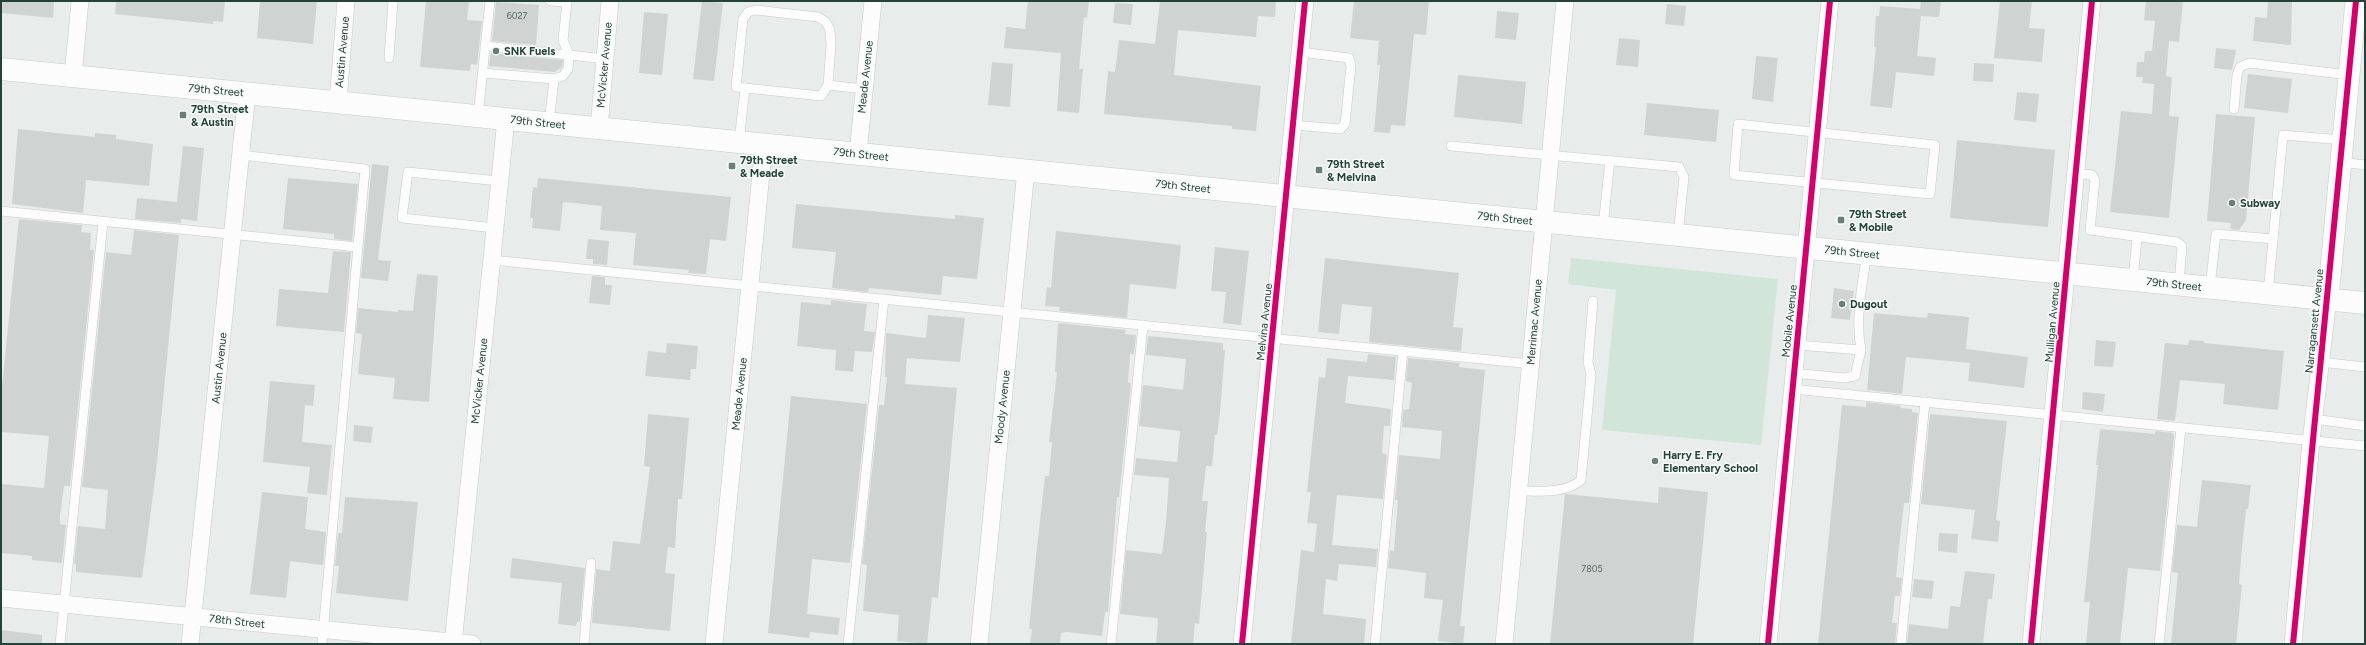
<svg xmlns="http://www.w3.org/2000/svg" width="2366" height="645" viewBox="0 0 2366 645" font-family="Figtree,sans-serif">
<rect width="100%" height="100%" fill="#e8edeb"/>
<path fill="#d1e6d8" d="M 1571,258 L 1778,279 L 1761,445 L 1602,430 L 1616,290 L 1568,284 Z"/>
<g fill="#cfd4d2">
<path d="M 1,1 L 54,1 L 53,18 L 1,13 Z"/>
<path d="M 116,1 L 225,1 L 223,22 L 213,21 L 213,24 L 115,14 Z"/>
<path d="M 260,1 L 317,1 L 313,44 L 257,38 Z"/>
<path d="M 426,1 L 469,1 L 467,20 L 482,21 L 477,65 L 471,64 L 470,71 L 420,67 Z"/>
<path d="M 702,1 L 723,3 L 714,81 L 693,79 Z"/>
<path d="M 1028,1 L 1089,1 L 1087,18 L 1084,17 L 1079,69 L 1083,69 L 1079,113 L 1057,111 L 1061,53 L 1004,48 L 1006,27 L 1025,29 Z"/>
<path d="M 1160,1 L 1276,1 L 1275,17 L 1258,16 L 1256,37 L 1178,30 L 1174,75 L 1261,86 L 1256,131 L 1232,129 L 1232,126 L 1104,114 L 1108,71 L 1115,72 L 1119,40 L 1155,44 Z"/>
<path d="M 1354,1 L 1429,1 L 1426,35 L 1414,34 L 1405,126 L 1391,125 L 1390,133 L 1374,132 L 1380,65 L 1377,65 L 1379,41 L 1350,38 Z"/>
<path d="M 1921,1 L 1941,1 L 1939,17 L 1921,16 L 1917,56 L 1936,58 L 1934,76 L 1896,72 L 1892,108 L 1870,106 L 1876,47 L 1874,46 L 1876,16 L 1879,16 L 1880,6 L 1920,9 Z"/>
<path d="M 2000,1 L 2032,1 L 2029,28 L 2045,29 L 2042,62 L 1994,58 Z"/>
<path d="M 2146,1 L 2183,1 L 2179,42 L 2169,41 L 2166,76 L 2172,77 L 2169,116 L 2179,117 L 2169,218 L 2110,212 L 2121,111 L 2152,114 L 2154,84 L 2142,83 L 2143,77 L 2136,77 L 2137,62 L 2144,62 L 2145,51 L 2152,51 L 2155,21 L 2144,20 Z"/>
<path d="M 2268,1 L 2292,1 L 2291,45 L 2253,41 L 2255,17 L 2267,18 Z"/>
<path d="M 496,2 L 539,5 L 536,45 L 492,41 Z"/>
<path d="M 1115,3 L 1133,4 L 1131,25 L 1113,23 Z"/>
<path d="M 1667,4 L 1686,6 L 1684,26 L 1665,24 Z"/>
<path d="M 1497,11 L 1519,13 L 1516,40 L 1495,38 Z"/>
<path d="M 644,12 L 668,14 L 662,75 L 639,73 Z"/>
<path d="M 1619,38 L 1640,40 L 1638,67 L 1616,65 Z"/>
<path d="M 2216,48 L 2236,50 L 2232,70 L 2214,68 Z"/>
<path d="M 491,53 L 563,60 L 562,67 L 555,72 L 489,66 Z"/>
<path d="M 1756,56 L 1778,58 L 1773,102 L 1752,99 Z"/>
<path d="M 992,62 L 1013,64 L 1010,107 L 988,105 Z"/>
<path d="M 1974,63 L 1994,64 L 1993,82 L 1973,81 Z"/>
<path d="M 2248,74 L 2292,79 L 2288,113 L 2244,108 Z"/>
<path d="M 1458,75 L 1526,82 L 1522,124 L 1454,117 Z"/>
<path d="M 2017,92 L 2039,94 L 2036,122 L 2014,120 Z"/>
<path d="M 1647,103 L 1719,110 L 1716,142 L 1644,135 Z"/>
<path d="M 2216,114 L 2255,117 L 2246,220 L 2239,230 L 2230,229 L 2231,223 L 2207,221 Z"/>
<path d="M 18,129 L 95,137 L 95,133 L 116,135 L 116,139 L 153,144 L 149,186 L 86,180 L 83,213 L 12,204 Z"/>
<path d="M 1957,140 L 2055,150 L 2048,227 L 1950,218 Z"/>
<path d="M 183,146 L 204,148 L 197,221 L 181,219 L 181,223 L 135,219 L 137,198 L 177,202 Z"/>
<path d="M 372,164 L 389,166 L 378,260 L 391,261 L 388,281 L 361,278 Z"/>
<path d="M 288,178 L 358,184 L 352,241 L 334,239 L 334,234 L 283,229 Z"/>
<path d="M 538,178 L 731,197 L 726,241 L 710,239 L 706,274 L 688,273 L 689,270 L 633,265 L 636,233 L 600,230 L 602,206 L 563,202 L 560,231 L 532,228 L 533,218 L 530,218 L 533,187 L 537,188 Z"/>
<path d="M 796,204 L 955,219 L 955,215 L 984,218 L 977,279 L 943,276 L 941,295 L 869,288 L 868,292 L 832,288 L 836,252 L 792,248 Z"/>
<path d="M 19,219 L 82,225 L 81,232 L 91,233 L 90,250 L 94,250 L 70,486 L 64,486 L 60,516 L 60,524 L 66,525 L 62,563 L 32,560 L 32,556 L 1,553 L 1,484 L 44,488 L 49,436 L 1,432 L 1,396 Z"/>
<path d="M 134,230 L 179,235 L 156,472 L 142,578 L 76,572 L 76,564 L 74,564 L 78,526 L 105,529 L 108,490 L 82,487 L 106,252 L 131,255 Z"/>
<path d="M 1056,231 L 1181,245 L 1176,289 L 1130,284 L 1127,318 L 1059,311 L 1060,307 L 1045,306 L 1047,287 L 1051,288 Z"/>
<path d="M 588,239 L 609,241 L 607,265 L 593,264 L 593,259 L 586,259 Z"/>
<path d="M 1215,247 L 1249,251 L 1241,325 L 1223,323 L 1226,292 L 1211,291 Z"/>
<path d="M 333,251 L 351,252 L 344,332 L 276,326 L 279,289 L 328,293 Z"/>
<path d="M 1325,258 L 1459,273 L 1453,327 L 1463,328 L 1461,351 L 1369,342 L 1372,307 L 1342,304 L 1339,334 L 1318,332 Z"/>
<path d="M 417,274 L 438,276 L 429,402 L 393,399 L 395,378 L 358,374 L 362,334 L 356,333 L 358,308 L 398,312 L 398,310 L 413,311 Z"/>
<path d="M 592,276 L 605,277 L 605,285 L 612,285 L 610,305 L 589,303 Z"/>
<path d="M 1834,288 L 1854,291 L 1850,320 L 1831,318 Z"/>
<path d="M 831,300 L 867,304 L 864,331 L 875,332 L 872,352 L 855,351 L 853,372 L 835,370 L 836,350 L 797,346 L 801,302 L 831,305 Z"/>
<path d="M 1874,313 L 1927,318 L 1928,313 L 1969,317 L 1966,349 L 2028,357 L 2024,388 L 1968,381 L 1970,363 L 1906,357 L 1902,394 L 1867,390 Z"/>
<path d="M 928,315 L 965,318 L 960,362 L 907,358 L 905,384 L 957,388 L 940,575 L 938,598 L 932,597 L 927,644 L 897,641 L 899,615 L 863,611 L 867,565 L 862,564 L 879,405 L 884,405 L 887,377 L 885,377 L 886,333 L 926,338 Z"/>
<path d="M 1058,323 L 1126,330 L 1125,334 L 1136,335 L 1134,354 L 1130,354 L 1128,382 L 1131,384 L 1119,497 L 1117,497 L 1108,612 L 1105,612 L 1102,636 L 1067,632 L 1061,633 L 1060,644 L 1030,644 L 1032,629 L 1029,629 L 1037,547 L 1045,476 L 1049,476 L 1052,442 L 1049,442 L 1057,372 L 1055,372 Z"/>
<path d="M 1148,336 L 1223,343 L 1223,350 L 1225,350 L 1220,412 L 1217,435 L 1215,435 L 1212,466 L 1206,466 L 1202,501 L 1208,501 L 1205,532 L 1207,532 L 1199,624 L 1195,623 L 1193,644 L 1156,644 L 1158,620 L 1157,618 L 1120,614 L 1126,550 L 1162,554 L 1166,522 L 1169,478 L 1134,475 L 1136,458 L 1177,462 L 1180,431 L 1139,426 L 1143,385 L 1183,390 L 1186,359 L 1146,355 Z"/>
<path d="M 2096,340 L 2116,342 L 2113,367 L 2094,366 Z"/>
<path d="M 2189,340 L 2204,341 L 2204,343 L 2284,351 L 2278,410 L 2223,404 L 2225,384 L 2180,380 L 2175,421 L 2157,419 L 2165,343 L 2188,345 Z"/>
<path d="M 667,343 L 698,346 L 696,369 L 691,369 L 690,380 L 645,376 L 648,351 L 666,353 Z"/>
<path d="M 1368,354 L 1396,357 L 1394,380 L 1348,376 L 1345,403 L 1391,409 L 1390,426 L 1384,426 L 1382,453 L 1387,455 L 1383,499 L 1337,495 L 1332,545 L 1378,549 L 1376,567 L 1339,564 L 1337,581 L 1326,579 L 1323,614 L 1366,619 L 1364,644 L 1291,644 L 1301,550 L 1314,552 L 1317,524 L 1307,523 L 1311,492 L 1307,492 L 1319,377 L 1325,378 L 1327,358 L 1367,362 Z"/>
<path d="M 1408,358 L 1460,363 L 1459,367 L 1485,370 L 1460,626 L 1465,626 L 1463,644 L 1438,641 L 1443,600 L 1424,598 L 1426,573 L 1388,568 L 1390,550 L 1394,551 L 1398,500 L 1395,500 L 1399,455 L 1440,459 L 1442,431 L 1402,427 L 1403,410 L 1409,409 L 1412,383 L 1406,381 Z"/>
<path d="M 270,381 L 315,385 L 313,406 L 305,405 L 302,442 L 332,445 L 327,495 L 307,493 L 310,467 L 263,462 Z"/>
<path d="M 2083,392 L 2105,394 L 2103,412 L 2082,409 Z"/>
<path d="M 791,396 L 867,404 L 850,563 L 812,559 L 807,614 L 840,618 L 838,635 L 810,632 L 809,638 L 768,633 Z"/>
<path d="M 1866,402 L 1901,406 L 1900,408 L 1912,409 L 1912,412 L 1918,413 L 1909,503 L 1904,503 L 1899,547 L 1896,577 L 1902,578 L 1900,596 L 1895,596 L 1892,623 L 1897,623 L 1895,644 L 1818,644 L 1842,405 L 1866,407 Z"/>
<path d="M 648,414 L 689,418 L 682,499 L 678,499 L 675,548 L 668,547 L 665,573 L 675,574 L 670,631 L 592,623 L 596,569 L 610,571 L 613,541 L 640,544 L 650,467 L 644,466 Z"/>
<path d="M 1930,414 L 2007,421 L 1996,520 L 2000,521 L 1998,542 L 1971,539 L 1975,510 L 1921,504 Z"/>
<path d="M 354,425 L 373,427 L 371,443 L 353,441 Z"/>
<path d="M 2100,429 L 2155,434 L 2156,431 L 2173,433 L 2174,437 L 2160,571 L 2128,568 L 2120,644 L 2086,644 L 2090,602 L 2084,602 L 2098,465 L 2096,465 Z"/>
<path d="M 2202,480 L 2251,485 L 2248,509 L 2246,509 L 2241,559 L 2239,584 L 2242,585 L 2236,644 L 2171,644 L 2178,573 L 2172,572 L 2177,525 L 2197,527 Z"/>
<path d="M 1659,487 L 1708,492 L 1693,644 L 1550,644 L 1565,494 L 1658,503 Z"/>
<path d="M 262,492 L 308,497 L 305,529 L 326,532 L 323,565 L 290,561 L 286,598 L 250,594 Z"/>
<path d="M 345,497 L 418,502 L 408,601 L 336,593 L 339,566 L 335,566 L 338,533 L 342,533 Z"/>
<path d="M 1939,533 L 1958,534 L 1957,553 L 1938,551 Z"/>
<path d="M 512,558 L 585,568 L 580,622 L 577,622 L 576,626 L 558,624 L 562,583 L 510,578 Z"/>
<path d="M 1965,571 L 1995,574 L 1992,599 L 1988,599 L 1983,644 L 1907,644 L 1909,624 L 1948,629 L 1950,606 L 1960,607 Z"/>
<path d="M 1914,579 L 1934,581 L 1932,599 L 1912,597 Z"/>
<path d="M 1,630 L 42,635 L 42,644 L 1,644 Z"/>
</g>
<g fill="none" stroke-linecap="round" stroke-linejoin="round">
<defs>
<g id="service">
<path d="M 550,1 L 567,2 L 563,40 L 569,55 L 605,59"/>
<path d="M 756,10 L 818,17 L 826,22 L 830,30 L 831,45 L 828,85 L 821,96 L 736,87 L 743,19 L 748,12 Z"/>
<path d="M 389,58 L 393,1"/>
<path d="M 483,73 L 554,79 L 563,76 L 568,69 L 569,55 L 485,46"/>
<path d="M 828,85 L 864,89"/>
<path d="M 2234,109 L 2237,75 L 2240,67 L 2249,63 L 2349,75"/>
<path d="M 478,116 L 490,1"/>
<path d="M 549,123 L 554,79"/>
<path d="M 1738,124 L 1935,145 L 1930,194 L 1734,175 Z"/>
<path d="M 1293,125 L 1340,129 L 1345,124 L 1351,66 L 1349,58 L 1300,52"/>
<path d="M 739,142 L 745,88"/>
<path d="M 1451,146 L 1679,167 L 1684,177 L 1678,235"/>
<path d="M 241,155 L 365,169 L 322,644"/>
<path d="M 2341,162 L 2365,165"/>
<path d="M 2076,173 L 2092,175 L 2095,180 L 2090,230 L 2177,242 L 2182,246 L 2179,284"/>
<path d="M 1,211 L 357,247"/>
<path d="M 1603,227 L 1610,160"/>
<path d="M 495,228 L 402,218 L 408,172 L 499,181"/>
<path d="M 492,260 L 1530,364"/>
<path d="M 2133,280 L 2137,238"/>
<path d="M 2210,287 L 2216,234 L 2273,239"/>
<path d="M 2268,293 L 2283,135 L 2343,140"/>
<path d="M 1797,345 L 1861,350 C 1855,319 1862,285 1867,253"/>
<path d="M 2320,362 L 2365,367"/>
<path d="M 1794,373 L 1844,378 L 1855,376 L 1861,350"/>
<path d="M 1792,389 L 2365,446"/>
<path d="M 2314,419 L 2365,426"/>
<path d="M 1518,491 C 1537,491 1566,494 1581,480 L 1591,375 L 1588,362 L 1593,301"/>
<path d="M 60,644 L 103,222"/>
<path d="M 584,644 L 591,563"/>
<path d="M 848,644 L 884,299"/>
<path d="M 1111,644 L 1143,325"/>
<path d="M 1375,644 L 1403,351"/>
<path d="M 1901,644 L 1925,402"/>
<path d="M 2159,644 L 2181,428"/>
</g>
<g id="minor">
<path d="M 73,76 L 80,1"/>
<path d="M 338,102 L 346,1"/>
<path d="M 599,128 L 610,1"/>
<path d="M 858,154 L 873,1"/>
<path d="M 1,598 L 472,644"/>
<path d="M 190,644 L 247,93"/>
<path d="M 453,644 L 506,119"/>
<path d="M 714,644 L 764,144"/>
<path d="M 979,644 L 1026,170"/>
<path d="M 1242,644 L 1305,1"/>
<path d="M 1504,644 L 1565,1"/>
<path d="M 1768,644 L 1830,1"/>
<path d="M 2031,644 L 2092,1"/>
<path d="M 2293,644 L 2311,441 L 2328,299"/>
</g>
<path id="tertiary" d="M 2328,299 L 2356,1"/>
<path id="secondary" d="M 1,69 L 2365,303"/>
</defs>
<use href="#service" stroke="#c5cac8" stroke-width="10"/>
<use href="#minor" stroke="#c5cac8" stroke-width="18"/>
<use href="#tertiary" stroke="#c5cac8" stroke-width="22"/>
<use href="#secondary" stroke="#c3cbc8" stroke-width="23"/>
<use href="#service" stroke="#fcfcfc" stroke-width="9"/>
<use href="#minor" stroke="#fcfcfc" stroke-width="17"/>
<use href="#tertiary" stroke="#fcfcfc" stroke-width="21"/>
<use href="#secondary" stroke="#fcfcfc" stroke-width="22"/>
<defs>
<g id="cycleway">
<path d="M 1242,644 L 1305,1"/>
<path d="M 1768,644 L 1830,1"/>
<path d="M 2031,644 L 2092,1"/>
<path d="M 2293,644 L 2356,1"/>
</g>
</defs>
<use href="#cycleway" stroke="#f7fbf9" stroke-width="8"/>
<use href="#cycleway" stroke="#d6006c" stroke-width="6"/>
</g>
<g fill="#697e78" stroke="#f7fbf9" stroke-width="1.5">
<circle cx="496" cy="51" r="4"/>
<rect x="179" y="111" width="8" height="8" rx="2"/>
<rect x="728" y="162" width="8" height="8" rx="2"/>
<rect x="1315" y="166" width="8" height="8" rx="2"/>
<circle cx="2232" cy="203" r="4"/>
<rect x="1837" y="216" width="8" height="8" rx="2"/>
<circle cx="1842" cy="304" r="4"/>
<circle cx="1655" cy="461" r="4"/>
</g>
<g text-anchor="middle" stroke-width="3" stroke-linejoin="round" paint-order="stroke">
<g font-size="9" fill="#506761">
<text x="517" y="19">6027</text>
<text x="1592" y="572">7805</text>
</g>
<g font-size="11" font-weight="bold" fill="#24423a" stroke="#f7fbf9" text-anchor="start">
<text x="504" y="55">SNK Fuels</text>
<text x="191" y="113">79th Street<tspan x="191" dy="13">&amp; Austin</tspan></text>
<text x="740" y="164">79th Street<tspan x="740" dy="13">&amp; Meade</tspan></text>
<text x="1327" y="168">79th Street<tspan x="1327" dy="13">&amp; Melvina</tspan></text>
<text x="2240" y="207">Subway</text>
<text x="1849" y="218">79th Street<tspan x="1849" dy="13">&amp; Mobile</tspan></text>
<text x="1850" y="308">Dugout</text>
<text x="1663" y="459">Harry E. Fry<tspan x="1663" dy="13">Elementary School</tspan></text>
</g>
<g font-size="11" fill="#24423a" stroke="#f7fbf9">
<text transform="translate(342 52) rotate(-85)" y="4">Austin Avenue</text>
<text transform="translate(604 65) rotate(-85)" y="4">McVicker Avenue</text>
<text transform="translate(865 77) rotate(-84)" y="4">Meade Avenue</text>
<text transform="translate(216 90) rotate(5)" y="4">79th Street</text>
<text transform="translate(538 122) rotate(6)" y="4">79th Street</text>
<text transform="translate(861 154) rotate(6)" y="4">79th Street</text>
<text transform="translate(1183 186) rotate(6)" y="4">79th Street</text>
<text transform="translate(1505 218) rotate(6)" y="4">79th Street</text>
<text transform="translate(1852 252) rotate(6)" y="4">79th Street</text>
<text transform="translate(2174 284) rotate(6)" y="4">79th Street</text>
<text transform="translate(1789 321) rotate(-84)" y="4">Mobile Avenue</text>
<text transform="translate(2314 321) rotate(-84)" y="4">Narragansett Avenue</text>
<text transform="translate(1264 322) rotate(-84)" y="4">Melvina Avenue</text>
<text transform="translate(1534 322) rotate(-85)" y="4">Merrimac Avenue</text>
<text transform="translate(2052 322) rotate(-85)" y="4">Mulligan Avenue</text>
<text transform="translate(219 368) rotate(-84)" y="4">Austin Avenue</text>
<text transform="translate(479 381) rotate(-84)" y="4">McVicker Avenue</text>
<text transform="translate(739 394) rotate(-84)" y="4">Meade Avenue</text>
<text transform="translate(1002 407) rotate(-84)" y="4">Moody Avenue</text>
<text transform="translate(237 621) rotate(6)" y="4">78th Street</text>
</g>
</g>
<rect width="2366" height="645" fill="none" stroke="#24423a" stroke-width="4"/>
</svg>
